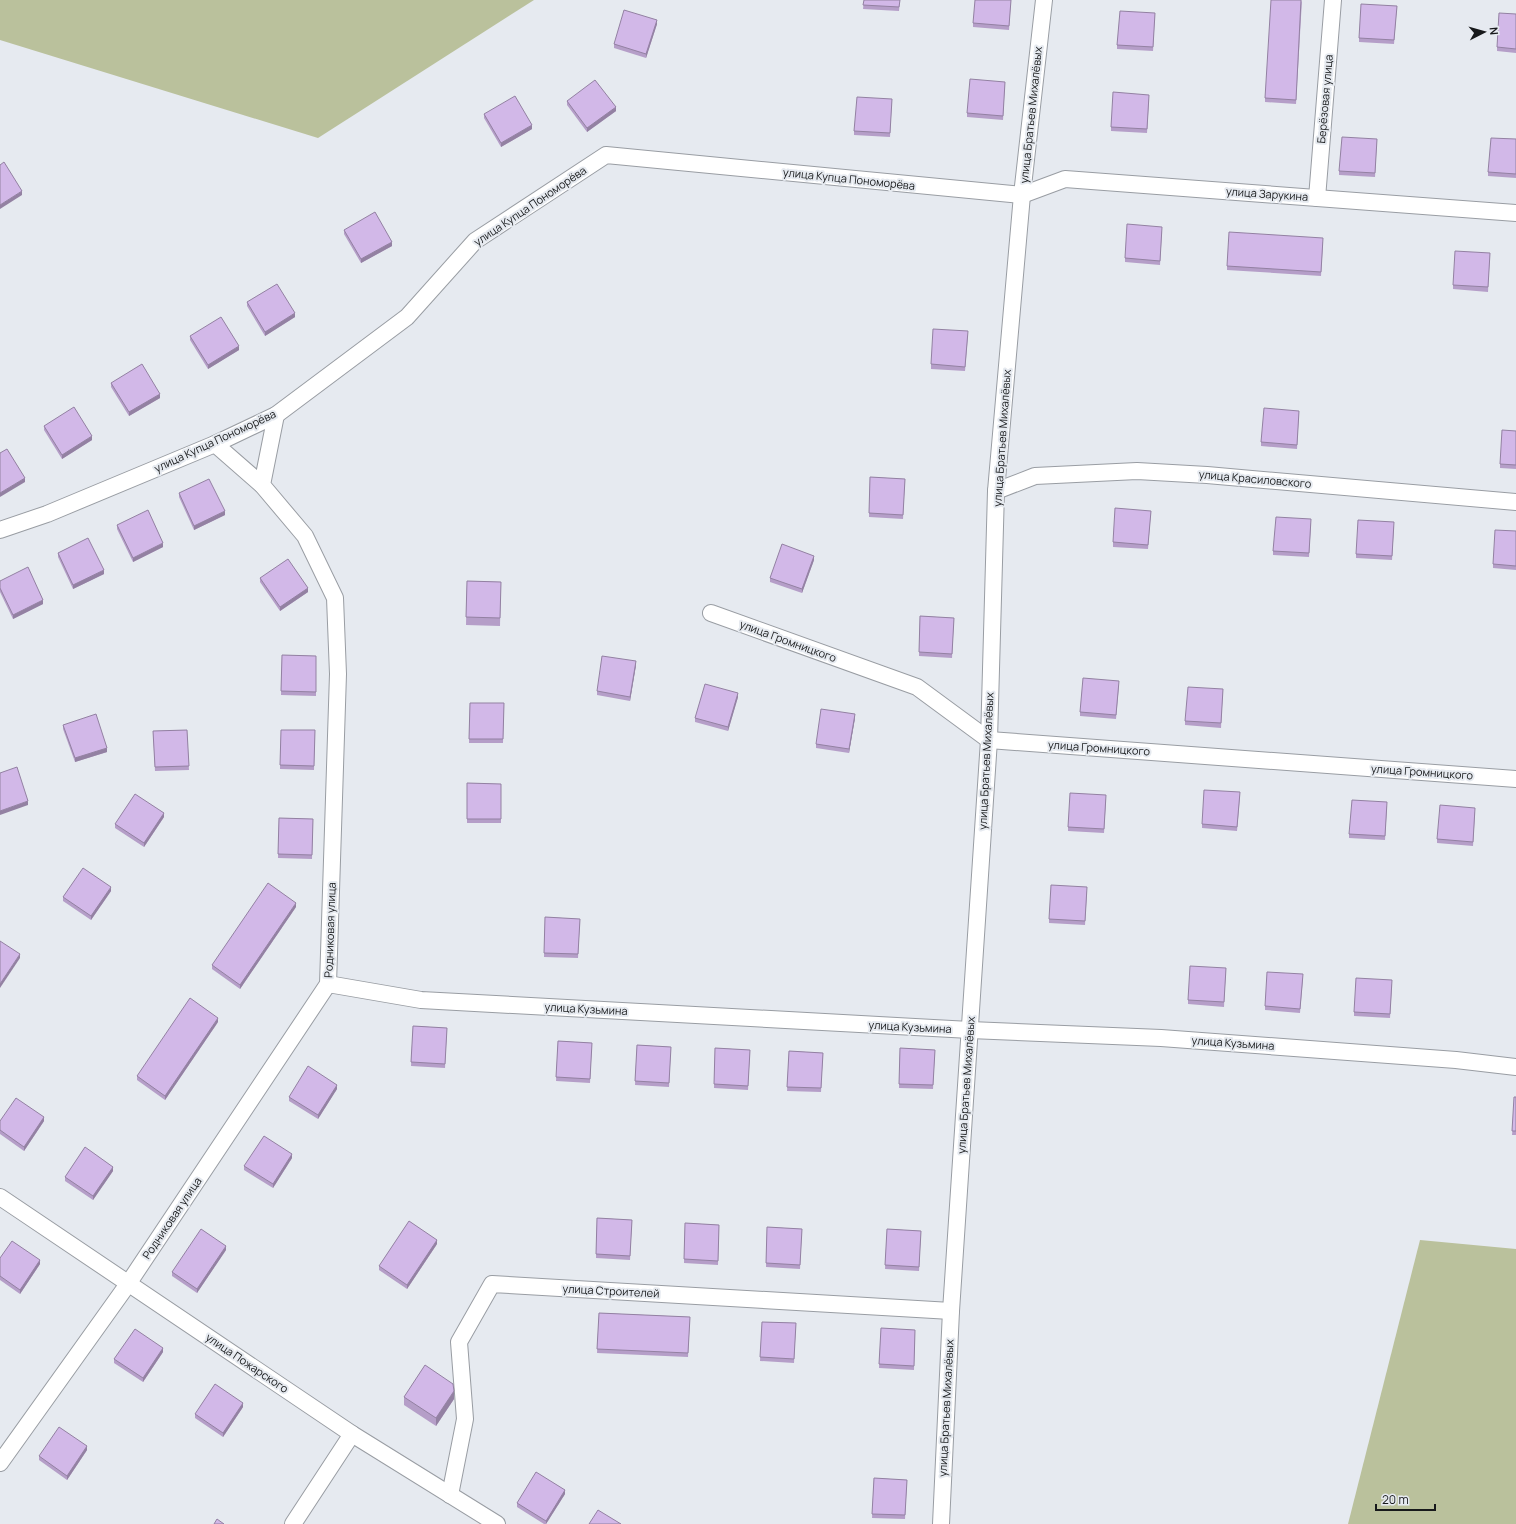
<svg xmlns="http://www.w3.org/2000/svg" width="1516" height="1524" viewBox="0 0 1516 1524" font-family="Manrope,sans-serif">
<rect width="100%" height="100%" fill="#e6eaf0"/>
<g fill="#bac19c">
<path d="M 0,0 L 534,0 L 318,138 L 0,40 Z"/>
<path d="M 1420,1240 L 1516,1249 L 1516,1524 L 1348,1524 Z"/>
</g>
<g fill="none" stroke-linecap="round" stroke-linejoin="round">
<defs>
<g id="minor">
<path d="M 1317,198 L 1333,0"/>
<path d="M 215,444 L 262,485"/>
<path d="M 996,491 L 1035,476 L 1137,471 L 1207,475 L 1516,502"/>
<path d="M 0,530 L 47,514 L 215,444 L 276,415 L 407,317 L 475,241 L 606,155 L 1022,195 L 1065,179 L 1516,213"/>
<path d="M 711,613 L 917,687 L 989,740 L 1516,779"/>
<path d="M 328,984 L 421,1000 L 970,1030 L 1161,1038 L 1456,1060 L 1516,1067"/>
<path d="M 0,1197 L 352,1434 L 497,1524"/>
<path d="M 0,1463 L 128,1284 L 328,984 L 338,674 L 335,598 L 305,536 L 262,485 L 276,415"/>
<path d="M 450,1495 L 465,1419 L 459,1342 L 492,1284 L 951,1311"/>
<path d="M 293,1524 L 352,1434"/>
<path d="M 941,1524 L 951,1311 L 989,740 L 996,491 L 1022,195 L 1044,0"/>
</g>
</defs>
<use href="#minor" stroke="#999da3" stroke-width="18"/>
<use href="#minor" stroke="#fff" stroke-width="16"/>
</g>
<g fill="#b59ec8">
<path d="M 864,0 L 900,0 L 899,11 L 863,9 Z"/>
<path d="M 1011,0 L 1009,30 L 973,27 L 973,23 Z"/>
<path d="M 1302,0 L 1296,104 L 1265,102 L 1265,98 Z"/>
<path d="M 1397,6 L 1394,44 L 1359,42 L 1359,38 Z"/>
<path d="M 1155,13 L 1153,51 L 1117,49 L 1117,45 Z"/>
<path d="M 1516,14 L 1516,53 L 1497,51 L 1497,47 Z"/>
<path d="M 657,24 L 646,58 L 614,48 L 614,44 Z"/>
<path d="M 1005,82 L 1003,120 L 967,117 L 967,113 Z"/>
<path d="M 892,99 L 890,137 L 854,135 L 854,131 Z"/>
<path d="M 1149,99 L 1147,133 L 1111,131 L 1111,127 Z"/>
<path d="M 567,101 L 616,111 L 587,132 L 567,105 Z"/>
<path d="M 484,114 L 532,129 L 501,147 L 484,118 Z"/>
<path d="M 1377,139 L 1375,177 L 1339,175 L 1339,171 Z"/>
<path d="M 1516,139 L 1516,178 L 1488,176 L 1488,172 Z"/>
<path d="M 344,230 L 392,246 L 361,263 L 344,234 Z"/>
<path d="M 1162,231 L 1160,265 L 1125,262 L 1125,258 Z"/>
<path d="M 1323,242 L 1321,276 L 1227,270 L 1227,266 Z"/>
<path d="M 1490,253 L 1488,292 L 1453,289 L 1453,285 Z"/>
<path d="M 247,302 L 295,317 L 265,336 L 247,306 Z"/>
<path d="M 968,335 L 965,371 L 931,369 L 931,364 Z"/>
<path d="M 190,336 L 239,350 L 208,369 L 190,340 Z"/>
<path d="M 111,383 L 160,398 L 129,416 L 111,387 Z"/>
<path d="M 1299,411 L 1297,449 L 1261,446 L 1261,442 Z"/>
<path d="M 44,426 L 92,440 L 62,459 L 44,430 Z"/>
<path d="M 1516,431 L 1516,469 L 1500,468 L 1500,464 Z"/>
<path d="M 870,477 L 905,479 L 903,519 L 869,517 Z"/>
<path d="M 179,493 L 225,515 L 194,530 L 179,497 Z"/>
<path d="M 1151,511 L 1148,549 L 1113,547 L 1113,542 Z"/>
<path d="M 1311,523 L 1309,557 L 1273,555 L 1273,551 Z"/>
<path d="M 117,525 L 163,547 L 133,562 L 117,529 Z"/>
<path d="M 1394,526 L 1392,560 L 1356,558 L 1356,554 Z"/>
<path d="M 1516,531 L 1516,570 L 1493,568 L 1493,564 Z"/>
<path d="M 58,553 L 104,574 L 73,589 L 58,557 Z"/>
<path d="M 814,560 L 802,593 L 770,582 L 770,578 Z"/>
<path d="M 260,578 L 308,592 L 280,611 L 260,582 Z"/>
<path d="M 0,581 L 43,604 L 13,619 L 0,592 Z"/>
<path d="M 467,581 L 501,582 L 500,626 L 466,625 Z"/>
<path d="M 920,616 L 954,618 L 952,658 L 919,656 Z"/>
<path d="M 282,655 L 316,656 L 316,696 L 281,695 Z"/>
<path d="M 636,665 L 630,701 L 597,695 L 597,691 Z"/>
<path d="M 1119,685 L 1116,719 L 1080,716 L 1080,712 Z"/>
<path d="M 1223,689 L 1221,728 L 1185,725 L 1185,721 Z"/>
<path d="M 738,697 L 728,731 L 695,722 L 695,718 Z"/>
<path d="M 470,703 L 504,703 L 503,743 L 469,743 Z"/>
<path d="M 855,718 L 849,753 L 816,748 L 816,744 Z"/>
<path d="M 63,725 L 107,752 L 75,762 L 63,729 Z"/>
<path d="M 187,730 L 189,770 L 155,771 L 153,731 Z"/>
<path d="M 281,730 L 315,730 L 314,770 L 280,769 Z"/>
<path d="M 467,783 L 501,784 L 501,823 L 467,823 Z"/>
<path d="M 1240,796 L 1237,831 L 1202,828 L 1202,824 Z"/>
<path d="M 1106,799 L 1104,833 L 1068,831 L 1068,827 Z"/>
<path d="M 1387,806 L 1385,840 L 1349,838 L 1349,834 Z"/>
<path d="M 1475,812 L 1473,846 L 1437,843 L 1437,839 Z"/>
<path d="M 164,817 L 144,847 L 115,828 L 115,824 Z"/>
<path d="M 279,818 L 313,819 L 312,859 L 278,858 Z"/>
<path d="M 111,891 L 91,920 L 63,901 L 63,897 Z"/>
<path d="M 1087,891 L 1085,925 L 1049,923 L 1049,919 Z"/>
<path d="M 296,907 L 240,989 L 212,969 L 212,965 Z"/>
<path d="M 545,917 L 580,919 L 578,958 L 544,957 Z"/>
<path d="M 1226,968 L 1224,1007 L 1188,1004 L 1188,1000 Z"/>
<path d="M 1303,978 L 1300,1013 L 1265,1010 L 1265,1006 Z"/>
<path d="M 1392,984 L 1390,1018 L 1354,1016 L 1354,1012 Z"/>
<path d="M 218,1022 L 165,1100 L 137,1080 L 137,1076 Z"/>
<path d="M 413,1026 L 447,1028 L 445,1068 L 411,1066 Z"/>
<path d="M 558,1041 L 592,1043 L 590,1083 L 556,1081 Z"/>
<path d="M 637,1045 L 671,1047 L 669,1087 L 635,1085 Z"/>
<path d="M 715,1048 L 750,1050 L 748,1090 L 714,1088 Z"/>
<path d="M 900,1048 L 935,1050 L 933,1089 L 899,1088 Z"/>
<path d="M 789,1051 L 823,1053 L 821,1092 L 787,1091 Z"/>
<path d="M 337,1089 L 318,1119 L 289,1101 L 289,1097 Z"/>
<path d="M 1516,1097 L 1516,1135 L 1512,1135 Z"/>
<path d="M 0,1121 L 44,1121 L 24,1151 L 0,1134 Z"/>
<path d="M 292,1158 L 273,1188 L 244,1170 L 244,1166 Z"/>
<path d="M 113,1171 L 93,1200 L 65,1181 L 65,1177 Z"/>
<path d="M 597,1218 L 632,1220 L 630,1260 L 596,1258 Z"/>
<path d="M 685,1223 L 719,1225 L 718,1265 L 684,1263 Z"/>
<path d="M 767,1227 L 802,1229 L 800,1269 L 766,1267 Z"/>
<path d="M 887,1229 L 921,1231 L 919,1271 L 885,1269 Z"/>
<path d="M 437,1244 L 407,1289 L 379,1270 L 379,1266 Z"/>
<path d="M 226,1250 L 197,1293 L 172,1276 L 172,1272 Z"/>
<path d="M 0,1258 L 40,1264 L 20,1294 L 0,1280 Z"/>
<path d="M 599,1313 L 690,1317 L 688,1357 L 597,1353 Z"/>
<path d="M 762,1322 L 796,1323 L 794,1363 L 760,1361 Z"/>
<path d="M 881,1328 L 915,1330 L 914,1370 L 879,1368 Z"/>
<path d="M 163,1352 L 143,1382 L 114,1363 L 114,1359 Z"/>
<path d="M 404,1397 L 454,1399 L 436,1426 L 404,1405 Z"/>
<path d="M 243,1407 L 223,1437 L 195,1418 L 195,1414 Z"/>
<path d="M 87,1450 L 67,1480 L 39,1460 L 39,1456 Z"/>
<path d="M 874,1478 L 907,1480 L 905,1519 L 872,1518 Z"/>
<path d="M 565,1494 L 546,1524 L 544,1524 L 517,1507 L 517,1503 Z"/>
</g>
<g fill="#9381a2">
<path d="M 657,20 L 657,24 L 646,58 L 646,54 Z"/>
<path d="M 616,107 L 616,111 L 587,132 L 587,128 Z"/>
<path d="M 532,125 L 532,129 L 501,147 L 501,143 Z"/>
<path d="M 22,191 L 22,195 L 0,209 L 0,205 Z"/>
<path d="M 392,242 L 392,246 L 361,263 L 361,259 Z"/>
<path d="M 295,313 L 295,317 L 265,336 L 265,332 Z"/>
<path d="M 239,346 L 239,350 L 208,369 L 208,365 Z"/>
<path d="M 160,394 L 160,398 L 129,416 L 129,412 Z"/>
<path d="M 92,436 L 92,440 L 62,459 L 62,455 Z"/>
<path d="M 25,478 L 25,482 L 0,497 L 0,493 Z"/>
<path d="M 225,511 L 225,515 L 194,530 L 194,526 Z"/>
<path d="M 163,543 L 163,547 L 133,562 L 133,558 Z"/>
<path d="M 814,556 L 814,560 L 802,593 L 802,589 Z"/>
<path d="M 104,570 L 104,574 L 73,589 L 73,585 Z"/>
<path d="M 308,588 L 308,592 L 280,611 L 280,607 Z"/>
<path d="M 43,600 L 43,604 L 13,619 L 13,615 Z"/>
<path d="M 636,661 L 636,665 L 630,701 L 630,697 Z"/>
<path d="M 738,693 L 738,697 L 728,731 L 728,727 Z"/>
<path d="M 855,714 L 855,718 L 849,753 L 849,749 Z"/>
<path d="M 107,748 L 107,752 L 75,762 L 75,758 Z"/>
<path d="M 28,801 L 28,805 L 0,815 L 0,811 Z"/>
<path d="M 164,813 L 164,817 L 144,847 L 144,843 Z"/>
<path d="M 111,887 L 111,891 L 91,920 L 91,916 Z"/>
<path d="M 296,903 L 296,907 L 240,989 L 240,985 Z"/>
<path d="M 20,954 L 20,958 L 0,988 L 0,984 Z"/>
<path d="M 218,1018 L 218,1022 L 165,1100 L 165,1096 Z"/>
<path d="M 337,1085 L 337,1089 L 318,1119 L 318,1115 Z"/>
<path d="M 44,1117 L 44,1121 L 24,1151 L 24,1147 Z"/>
<path d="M 292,1154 L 292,1158 L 273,1188 L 273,1184 Z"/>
<path d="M 113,1167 L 113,1171 L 93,1200 L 93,1196 Z"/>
<path d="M 437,1240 L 437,1244 L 407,1289 L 407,1285 Z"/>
<path d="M 226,1246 L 226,1250 L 197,1293 L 197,1289 Z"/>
<path d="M 40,1260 L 40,1264 L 20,1294 L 20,1290 Z"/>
<path d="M 163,1348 L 163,1352 L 143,1382 L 143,1378 Z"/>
<path d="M 454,1391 L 454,1399 L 436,1426 L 436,1418 Z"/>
<path d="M 243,1403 L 243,1407 L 223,1437 L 223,1433 Z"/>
<path d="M 87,1446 L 87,1450 L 67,1480 L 67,1476 Z"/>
<path d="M 565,1490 L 565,1494 L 546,1524 L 546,1521 Z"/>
</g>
<g fill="#d2b8e8" stroke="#9381a2">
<path d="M 864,0 L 900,0 L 899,7 L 863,5 Z"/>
<path d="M 975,0 L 1011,0 L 1009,26 L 973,23 Z"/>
<path d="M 1271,0 L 1301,0 L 1296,100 L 1265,98 Z"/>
<path d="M 1361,4 L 1397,6 L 1394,40 L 1359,38 Z"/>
<path d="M 624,10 L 657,20 L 646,54 L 614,44 Z"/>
<path d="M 1120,11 L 1155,13 L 1153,47 L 1117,45 Z"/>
<path d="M 1499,13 L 1516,14 L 1516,49 L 1497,47 Z"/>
<path d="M 970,79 L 1005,82 L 1003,116 L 967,113 Z"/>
<path d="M 595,80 L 616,107 L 587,128 L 567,101 Z"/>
<path d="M 1113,92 L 1149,95 L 1147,129 L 1111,127 Z"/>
<path d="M 515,96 L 532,125 L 501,143 L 484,114 Z"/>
<path d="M 857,97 L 892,99 L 890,133 L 854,131 Z"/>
<path d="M 1342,137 L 1377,139 L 1375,173 L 1339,171 Z"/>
<path d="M 1491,138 L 1516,139 L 1516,174 L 1488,172 Z"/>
<path d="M 4,162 L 22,191 L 0,205 L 0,165 Z"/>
<path d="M 375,212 L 392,242 L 361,259 L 344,230 Z"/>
<path d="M 1127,224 L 1162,227 L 1160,261 L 1125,258 Z"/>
<path d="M 1229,232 L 1323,238 L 1321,272 L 1227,266 Z"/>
<path d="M 1455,251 L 1490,253 L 1488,287 L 1453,285 Z"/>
<path d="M 277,284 L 295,313 L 265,332 L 247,302 Z"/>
<path d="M 221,317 L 239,346 L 208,365 L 190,336 Z"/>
<path d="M 933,329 L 968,331 L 965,367 L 931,364 Z"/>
<path d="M 142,364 L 160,394 L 129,412 L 111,383 Z"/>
<path d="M 74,407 L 92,436 L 62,455 L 44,426 Z"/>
<path d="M 1264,408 L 1299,411 L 1297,445 L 1261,442 Z"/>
<path d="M 1502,430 L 1516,431 L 1516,465 L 1500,464 Z"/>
<path d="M 7,449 L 25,478 L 0,493 L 0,453 Z"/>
<path d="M 870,477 L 905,479 L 903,515 L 869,513 Z"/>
<path d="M 209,479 L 225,511 L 194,526 L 179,493 Z"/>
<path d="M 1115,508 L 1151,511 L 1148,545 L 1113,542 Z"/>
<path d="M 148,510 L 163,543 L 133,558 L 117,525 Z"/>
<path d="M 1276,517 L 1311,519 L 1309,553 L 1273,551 Z"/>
<path d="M 1358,520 L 1394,522 L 1392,556 L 1356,554 Z"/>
<path d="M 1495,530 L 1516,531 L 1516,566 L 1493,564 Z"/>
<path d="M 88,538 L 104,570 L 73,585 L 58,553 Z"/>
<path d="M 782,544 L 814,556 L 802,589 L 770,578 Z"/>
<path d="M 288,559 L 308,588 L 280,607 L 260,578 Z"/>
<path d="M 28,567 L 43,600 L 13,615 L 0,588 L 0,581 Z"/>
<path d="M 467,581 L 501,582 L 500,618 L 466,617 Z"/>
<path d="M 920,616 L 954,618 L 952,654 L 919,652 Z"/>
<path d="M 282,655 L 316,656 L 316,692 L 281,691 Z"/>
<path d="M 602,656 L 636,661 L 630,697 L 597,691 Z"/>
<path d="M 1083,678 L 1119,681 L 1116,715 L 1080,712 Z"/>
<path d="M 705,684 L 738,693 L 728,727 L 695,718 Z"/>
<path d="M 1188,687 L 1223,689 L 1221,723 L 1185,721 Z"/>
<path d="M 470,703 L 504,703 L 503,739 L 469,739 Z"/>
<path d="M 821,709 L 855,714 L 849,749 L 816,744 Z"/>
<path d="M 96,714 L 107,748 L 75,758 L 63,725 Z"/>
<path d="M 187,730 L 189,766 L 155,767 L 153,731 Z"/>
<path d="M 281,730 L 315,730 L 314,766 L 280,765 Z"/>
<path d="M 17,767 L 28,801 L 0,811 L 0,773 Z"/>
<path d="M 467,783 L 501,784 L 501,819 L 467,819 Z"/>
<path d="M 1204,790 L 1240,792 L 1237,827 L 1202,824 Z"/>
<path d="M 1070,793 L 1106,795 L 1104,829 L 1068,827 Z"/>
<path d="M 135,794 L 164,813 L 144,843 L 115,824 Z"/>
<path d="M 1352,800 L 1387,802 L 1385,836 L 1349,834 Z"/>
<path d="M 1440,805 L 1475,808 L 1473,842 L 1437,839 Z"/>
<path d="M 279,818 L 313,819 L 312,855 L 278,854 Z"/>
<path d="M 83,868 L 111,887 L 91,916 L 63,897 Z"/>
<path d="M 268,883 L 296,903 L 240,985 L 212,965 Z"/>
<path d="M 1051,885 L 1087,887 L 1085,921 L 1049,919 Z"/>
<path d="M 545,917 L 580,919 L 578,954 L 544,953 Z"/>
<path d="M 0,941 L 20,954 L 0,984 Z"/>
<path d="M 1190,966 L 1226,968 L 1224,1002 L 1188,1000 Z"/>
<path d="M 1267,972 L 1303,974 L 1300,1009 L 1265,1006 Z"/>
<path d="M 1356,978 L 1392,980 L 1390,1014 L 1354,1012 Z"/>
<path d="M 190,998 L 218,1018 L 165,1096 L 137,1076 Z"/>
<path d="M 413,1026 L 447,1028 L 445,1064 L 411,1062 Z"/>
<path d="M 558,1041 L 592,1043 L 590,1079 L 556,1077 Z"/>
<path d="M 637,1045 L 671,1047 L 669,1083 L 635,1081 Z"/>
<path d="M 715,1048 L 750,1050 L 748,1086 L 714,1084 Z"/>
<path d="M 900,1048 L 935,1050 L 933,1085 L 899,1084 Z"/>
<path d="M 789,1051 L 823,1053 L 821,1088 L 787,1087 Z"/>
<path d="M 308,1066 L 337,1085 L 318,1115 L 289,1097 Z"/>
<path d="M 1514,1097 L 1516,1097 L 1516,1131 L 1512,1131 Z"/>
<path d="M 16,1098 L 44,1117 L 24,1147 L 0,1130 L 0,1121 Z"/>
<path d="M 264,1136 L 292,1154 L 273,1184 L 244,1166 Z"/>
<path d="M 85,1147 L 113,1167 L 93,1196 L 65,1177 Z"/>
<path d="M 597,1218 L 632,1220 L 630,1256 L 596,1254 Z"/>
<path d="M 409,1221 L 437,1240 L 407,1285 L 379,1266 Z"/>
<path d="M 685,1223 L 719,1225 L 718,1261 L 684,1259 Z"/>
<path d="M 767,1227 L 802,1229 L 800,1265 L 766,1263 Z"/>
<path d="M 201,1229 L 226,1246 L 197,1289 L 172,1272 Z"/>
<path d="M 887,1229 L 921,1231 L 919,1267 L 885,1265 Z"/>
<path d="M 12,1241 L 40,1260 L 20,1290 L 0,1276 L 0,1258 Z"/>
<path d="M 599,1313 L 690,1317 L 688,1353 L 597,1349 Z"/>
<path d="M 762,1322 L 796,1323 L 794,1359 L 760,1357 Z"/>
<path d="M 881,1328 L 915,1330 L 914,1366 L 879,1364 Z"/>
<path d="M 135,1329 L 163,1348 L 143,1378 L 114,1359 Z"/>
<path d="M 425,1365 L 453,1384 L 454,1391 L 436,1418 L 404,1397 Z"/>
<path d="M 215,1384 L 243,1403 L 223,1433 L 195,1414 Z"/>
<path d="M 59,1427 L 87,1446 L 67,1476 L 39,1456 Z"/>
<path d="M 536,1472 L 565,1490 L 546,1521 L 517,1503 Z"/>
<path d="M 874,1478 L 907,1480 L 905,1515 L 872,1514 Z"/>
<path d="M 598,1510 L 621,1524 L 589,1524 Z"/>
<path d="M 217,1519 L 224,1524 L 214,1524 Z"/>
</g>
<g text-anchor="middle" stroke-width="4" stroke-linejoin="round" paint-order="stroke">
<g font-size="11" fill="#17191b" stroke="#e6eaf0">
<text transform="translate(1325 99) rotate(-85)" y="4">Берёзовая улица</text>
<text transform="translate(1031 115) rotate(-84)" y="4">улица Братьев Михалёвых</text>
<text transform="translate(849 179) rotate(6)" y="4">улица Купца Пономорёва</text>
<text transform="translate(1267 194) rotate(4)" y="4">улица Зарукина</text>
<text transform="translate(530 206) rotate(-34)" y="4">улица Купца Пономорёва</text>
<text transform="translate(1002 438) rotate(-86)" y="4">улица Братьев Михалёвых</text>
<text transform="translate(215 441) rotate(-25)" y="4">улица Купца Пономорёва</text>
<text transform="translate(1255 479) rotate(5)" y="4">улица Красиловского</text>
<text transform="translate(788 641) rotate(20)" y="4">улица Громницкого</text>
<text transform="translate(1099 748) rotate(4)" y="4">улица Громницкого</text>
<text transform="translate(986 761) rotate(-87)" y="4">улица Братьев Михалёвых</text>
<text transform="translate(1422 772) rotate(4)" y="4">улица Громницкого</text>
<text transform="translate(330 930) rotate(-88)" y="4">Родниковая улица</text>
<text transform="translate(586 1009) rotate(3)" y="4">улица Кузьмина</text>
<text transform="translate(910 1027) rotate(3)" y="4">улица Кузьмина</text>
<text transform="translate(1233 1043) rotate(4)" y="4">улица Кузьмина</text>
<text transform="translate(966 1085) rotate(-86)" y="4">улица Братьев Михалёвых</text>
<text transform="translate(172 1218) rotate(-56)" y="4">Родниковая улица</text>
<text transform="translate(611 1291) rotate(3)" y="4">улица Строителей</text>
<text transform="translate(247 1363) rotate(34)" y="4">улица Пожарского</text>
<text transform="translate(946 1408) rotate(-87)" y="4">улица Братьев Михалёвых</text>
</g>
</g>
<g transform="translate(1484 32) rotate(84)" stroke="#e6eaf0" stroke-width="3" paint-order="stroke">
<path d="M0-3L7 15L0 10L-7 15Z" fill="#17191b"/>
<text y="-6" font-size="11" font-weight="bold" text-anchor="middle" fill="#17191b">N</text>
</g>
<path d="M1376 1504v6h59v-6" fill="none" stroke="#17191b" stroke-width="2"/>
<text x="1382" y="1504" font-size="12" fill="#17191b" stroke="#e6eaf0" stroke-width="3" paint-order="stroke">20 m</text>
</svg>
